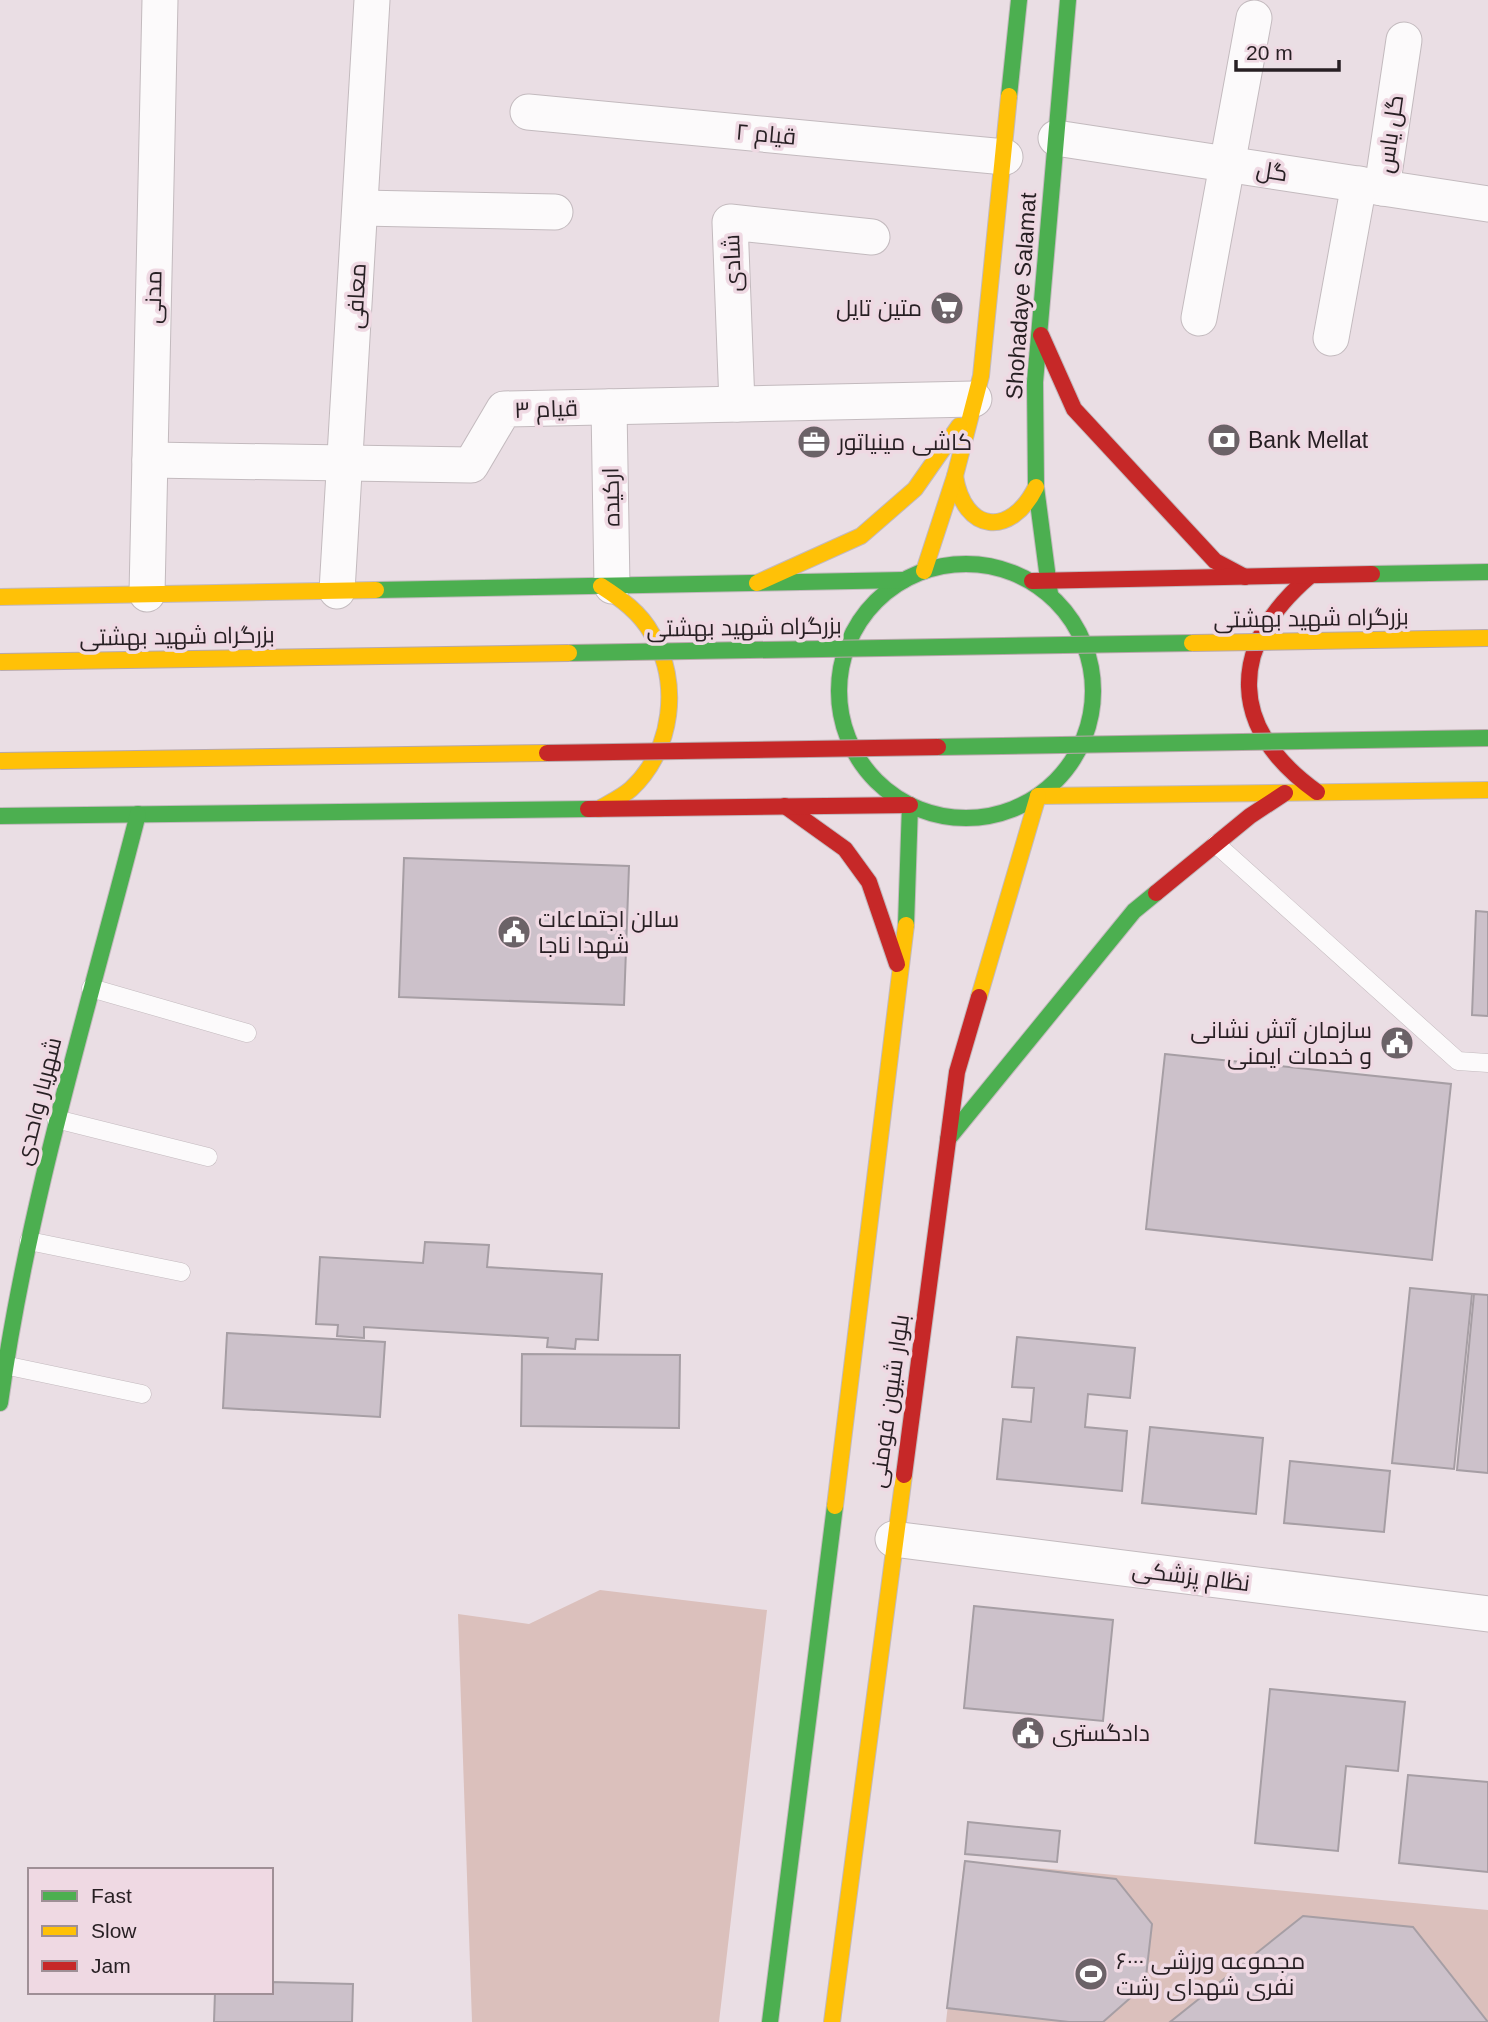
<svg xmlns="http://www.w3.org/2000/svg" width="1488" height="2022" viewBox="0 0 1488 2022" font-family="Helvetica,Cairo,sans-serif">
<rect width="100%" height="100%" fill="#eadee4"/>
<g fill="#dbc0bc">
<path d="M 600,1590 L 767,1610 L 719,2022 L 472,2022 L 458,1614 L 529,1624 Z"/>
<path d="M 964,1861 L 1488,1910 L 1488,2021 L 1413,1927 L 1304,1916 L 1170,2022 L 946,2022 Z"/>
</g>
<g fill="#ccc1ca" stroke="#a69ea4" stroke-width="2">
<path d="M 404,858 L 629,866 L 624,1005 L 399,997 Z"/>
<path d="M 1476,911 L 1488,912 L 1488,1016 L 1472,1015 Z"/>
<path d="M 1165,1054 L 1451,1084 L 1432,1260 L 1146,1229 Z"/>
<path d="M 425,1242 L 489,1245 L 487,1267 L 602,1274 L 598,1340 L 576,1339 L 575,1349 L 547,1347 L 548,1338 L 364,1327 L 364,1338 L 337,1336 L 338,1325 L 316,1324 L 320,1257 L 423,1263 Z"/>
<path d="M 1410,1288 L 1472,1294 L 1454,1469 L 1392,1463 Z"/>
<path d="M 1474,1294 L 1488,1295 L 1488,1473 L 1457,1470 Z"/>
<path d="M 227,1333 L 385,1342 L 380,1417 L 223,1408 Z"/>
<path d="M 1017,1337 L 1135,1348 L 1130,1398 L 1088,1394 L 1085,1427 L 1127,1431 L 1122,1491 L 997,1479 L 1003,1419 L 1031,1422 L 1034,1388 L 1012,1387 Z"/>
<path d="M 522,1354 L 680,1355 L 679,1428 L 521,1426 Z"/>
<path d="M 1150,1427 L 1263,1438 L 1256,1514 L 1142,1503 Z"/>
<path d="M 1290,1461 L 1390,1471 L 1384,1532 L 1284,1523 Z"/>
<path d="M 974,1606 L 1113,1620 L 1103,1721 L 964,1708 Z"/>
<path d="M 1270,1689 L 1405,1702 L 1398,1771 L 1346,1766 L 1338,1851 L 1255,1843 Z"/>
<path d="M 1408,1775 L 1488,1782 L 1488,1872 L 1399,1863 Z"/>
<path d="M 968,1822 L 1060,1831 L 1057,1862 L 965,1854 Z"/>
<path d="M 965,1861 L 1116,1879 L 1152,1924 L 1145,1985 L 1103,2022 L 1069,2022 L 947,2008 Z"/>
<path d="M 1303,1916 L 1413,1927 L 1488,2022 L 1170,2022 Z"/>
<path d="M 271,1982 L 353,1984 L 352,2022 L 214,2022 L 215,1992 L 271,1992 Z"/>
</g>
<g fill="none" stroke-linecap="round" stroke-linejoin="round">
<defs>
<g id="lane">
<path d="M 1216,844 L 1458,1061 L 1488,1063"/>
<path d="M 91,988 L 247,1033"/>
<path d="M 56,1119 L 208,1157"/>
<path d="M 29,1241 L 181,1272"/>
<path d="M 4,1365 L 142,1394"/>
</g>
<g id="street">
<path d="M 528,112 L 1005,157"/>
<path d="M 1056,138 L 1488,204"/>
<path d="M 1382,188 L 1404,40"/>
<path d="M 361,208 L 555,212"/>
<path d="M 1199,318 L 1254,18"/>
<path d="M 1331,338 L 1359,184"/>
<path d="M 737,404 L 730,222 L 872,237"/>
<path d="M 609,407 L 612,586"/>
<path d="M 150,460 L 471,465 L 504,409 L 974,399"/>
<path d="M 337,591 L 372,0"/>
<path d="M 147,594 L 160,0"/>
<path d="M 893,1539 L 1488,1614"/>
</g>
<g id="fast">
<path d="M 1009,96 L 1019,0"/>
<circle cx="966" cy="691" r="127"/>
<path d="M 1372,574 L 1488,572"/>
<path d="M 376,590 L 904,580"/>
<path d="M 1050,594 L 1036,487 L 1035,382 L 1068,0"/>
<path d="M 0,816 L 588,809"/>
<path d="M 906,925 L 910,805"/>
<path d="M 948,1139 L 1134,911 L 1156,893"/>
<path d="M 0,1403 C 28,1202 88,1010 138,814"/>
<path d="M 770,2022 L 835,1506"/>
</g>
<g id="slow">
<path d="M 955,476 C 964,533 1011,538 1036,487"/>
<path d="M 924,571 L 955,476 L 981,376 L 1009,96"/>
<path d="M 757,583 L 861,536 L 915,489 L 959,426"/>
<path d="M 0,597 L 376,590"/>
<path d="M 1038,796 L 1488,790"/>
<path d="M 599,809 C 609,803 622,797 631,789 C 673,750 681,682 652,634 C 640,612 621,599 601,586"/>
<path d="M 979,997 L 1038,796"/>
<path d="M 835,1506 L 906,925"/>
<path d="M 832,2022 L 904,1475"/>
</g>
<g id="jam">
<path d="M 1041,335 L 1074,409 L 1215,561 L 1245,577"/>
<path d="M 1310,576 C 1227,647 1228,728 1317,792"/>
<path d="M 1032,581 L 1372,574"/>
<path d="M 785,806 L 845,849 L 869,882 L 897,964"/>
<path d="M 588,809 L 910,805"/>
<path d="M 1156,893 L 1250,816 L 1285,793"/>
<path d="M 904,1475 L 957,1072 L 979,997"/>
</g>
</defs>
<use href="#lane" stroke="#c3babe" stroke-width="19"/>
<use href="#street" stroke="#c3babe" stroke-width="37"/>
<use href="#fast" stroke="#c3babe" stroke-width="18"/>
<use href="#slow" stroke="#c3babe" stroke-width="18"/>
<use href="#jam" stroke="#c3babe" stroke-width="18"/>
<use href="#lane" stroke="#fcfafb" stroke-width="18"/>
<use href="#street" stroke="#fcfafb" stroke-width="35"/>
<use href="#fast" stroke="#4caf50" stroke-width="16"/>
<use href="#slow" stroke="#ffc107" stroke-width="16"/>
<use href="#jam" stroke="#c62828" stroke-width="16"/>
<defs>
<g id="fast-bridge">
<path d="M 569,653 L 1192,643"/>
<path d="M 938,747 L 1488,738"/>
</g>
<g id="slow-bridge">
<path d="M 1192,643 L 1488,638"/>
<path d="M 0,662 L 569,653"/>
<path d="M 0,761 L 547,753"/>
</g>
<path id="jam-bridge" d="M 547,753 L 938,747"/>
</defs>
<use href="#fast-bridge" stroke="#b8a8ab" stroke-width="18" stroke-linecap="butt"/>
<use href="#slow-bridge" stroke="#b8a8ab" stroke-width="18" stroke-linecap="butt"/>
<use href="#jam-bridge" stroke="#b8a8ab" stroke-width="18" stroke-linecap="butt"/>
<use href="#fast-bridge" stroke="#4caf50" stroke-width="16"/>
<use href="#slow-bridge" stroke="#ffc107" stroke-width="16"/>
<use href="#jam-bridge" stroke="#c62828" stroke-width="16"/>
</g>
<defs>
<symbol id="supermarket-disc" viewBox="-11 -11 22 22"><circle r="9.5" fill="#6b6267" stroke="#efd9e3"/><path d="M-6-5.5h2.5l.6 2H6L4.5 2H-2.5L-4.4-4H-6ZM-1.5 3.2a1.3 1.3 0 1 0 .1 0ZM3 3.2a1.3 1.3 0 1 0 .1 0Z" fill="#fff"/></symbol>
<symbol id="bank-disc" viewBox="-11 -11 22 22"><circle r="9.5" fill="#6b6267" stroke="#efd9e3"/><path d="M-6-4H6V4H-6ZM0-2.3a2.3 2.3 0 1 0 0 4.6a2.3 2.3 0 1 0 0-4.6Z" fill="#fff"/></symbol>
<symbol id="office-disc" viewBox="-11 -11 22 22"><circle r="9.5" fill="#6b6267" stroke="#efd9e3"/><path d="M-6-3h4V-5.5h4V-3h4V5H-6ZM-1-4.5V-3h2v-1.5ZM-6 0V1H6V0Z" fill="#fff"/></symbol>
<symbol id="civic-disc" viewBox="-11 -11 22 22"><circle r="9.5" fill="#6b6267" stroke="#efd9e3"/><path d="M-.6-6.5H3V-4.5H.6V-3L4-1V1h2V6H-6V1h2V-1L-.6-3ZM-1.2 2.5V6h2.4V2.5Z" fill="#fff"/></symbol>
<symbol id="stadium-disc" viewBox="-11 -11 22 22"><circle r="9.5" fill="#6b6267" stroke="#efd9e3"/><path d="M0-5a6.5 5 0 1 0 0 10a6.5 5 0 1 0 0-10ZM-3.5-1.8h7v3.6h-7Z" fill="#fff"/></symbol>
</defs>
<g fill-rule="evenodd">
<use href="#supermarket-disc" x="928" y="289" width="38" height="38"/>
<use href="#bank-disc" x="1205" y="421" width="38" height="38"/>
<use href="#office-disc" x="795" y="423" width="38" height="38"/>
<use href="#civic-disc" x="495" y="913" width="38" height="38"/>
<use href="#civic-disc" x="1378" y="1024" width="38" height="38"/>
<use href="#civic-disc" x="1009" y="1714" width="38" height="38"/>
<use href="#stadium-disc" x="1072" y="1955" width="38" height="38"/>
</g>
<g text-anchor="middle" stroke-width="7" stroke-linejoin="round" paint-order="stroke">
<g font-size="23" fill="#271f23" stroke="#efd9e3">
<text transform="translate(766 134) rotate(5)" y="8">قیام ۲</text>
<text transform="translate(1390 134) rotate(-82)" y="8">گل یاس</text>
<text transform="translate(1272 171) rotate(9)" y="8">گل</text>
<text transform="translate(732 263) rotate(-92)" y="8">شادی</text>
<text transform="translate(356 296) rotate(-87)" y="8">معافی</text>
<text transform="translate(1021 296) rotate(-86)" y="8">Shohadaye Salamat</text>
<text transform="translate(153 297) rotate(-89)" y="8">مدنی</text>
<text transform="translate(546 409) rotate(-2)" y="8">قیام ۳</text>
<text transform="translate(611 497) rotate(-91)" y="8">ارکیده</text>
<text transform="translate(1311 618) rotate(-1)" y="8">بزرگراه شهید بهشتی</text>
<text transform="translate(744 627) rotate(-1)" y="8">بزرگراه شهید بهشتی</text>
<text transform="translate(177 636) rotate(-1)" y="8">بزرگراه شهید بهشتی</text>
<text transform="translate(38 1101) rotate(-76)" y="8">شهریار واحدی</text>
<text transform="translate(889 1401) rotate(-82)" y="8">بلوار شیون فومنی</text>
<text transform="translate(1191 1576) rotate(7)" y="8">نظام پزشکی</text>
</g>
<g font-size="23" fill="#271f23" stroke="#efd9e3" text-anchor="start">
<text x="922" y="316" text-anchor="end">متین تایل</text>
<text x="1248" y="448">Bank Mellat</text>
<text x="838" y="450">کاشی مینیاتور</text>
<text x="538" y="927">سالن اجتماعات<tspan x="538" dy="26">شهدا ناجا</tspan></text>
<text x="1372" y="1038" text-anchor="end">سازمان آتش نشانی<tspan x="1372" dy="26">و خدمات ایمنی</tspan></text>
<text x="1052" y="1741">دادگستری</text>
<text x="1116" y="1969">مجموعه ورزشی ۶۰۰۰<tspan x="1116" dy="26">نفری شهدای رشت</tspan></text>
</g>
</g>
<rect x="28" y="1868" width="245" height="126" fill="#efd9e3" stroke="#9f8f96" stroke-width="2"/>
<rect x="42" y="1891" width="35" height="10" fill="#4caf50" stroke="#9f8f96" stroke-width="2"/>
<text x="91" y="1903" font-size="21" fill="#271f23">Fast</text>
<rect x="42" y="1926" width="35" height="10" fill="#ffc107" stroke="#9f8f96" stroke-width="2"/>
<text x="91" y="1938" font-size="21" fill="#271f23">Slow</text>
<rect x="42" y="1961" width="35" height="10" fill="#c62828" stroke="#9f8f96" stroke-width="2"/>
<text x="91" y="1973" font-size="21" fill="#271f23">Jam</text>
<path d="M1236 60v10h103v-10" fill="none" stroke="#271f23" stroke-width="3.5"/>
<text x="1246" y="60" font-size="21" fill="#271f23" stroke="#efd9e3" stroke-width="5" paint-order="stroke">20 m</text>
</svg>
